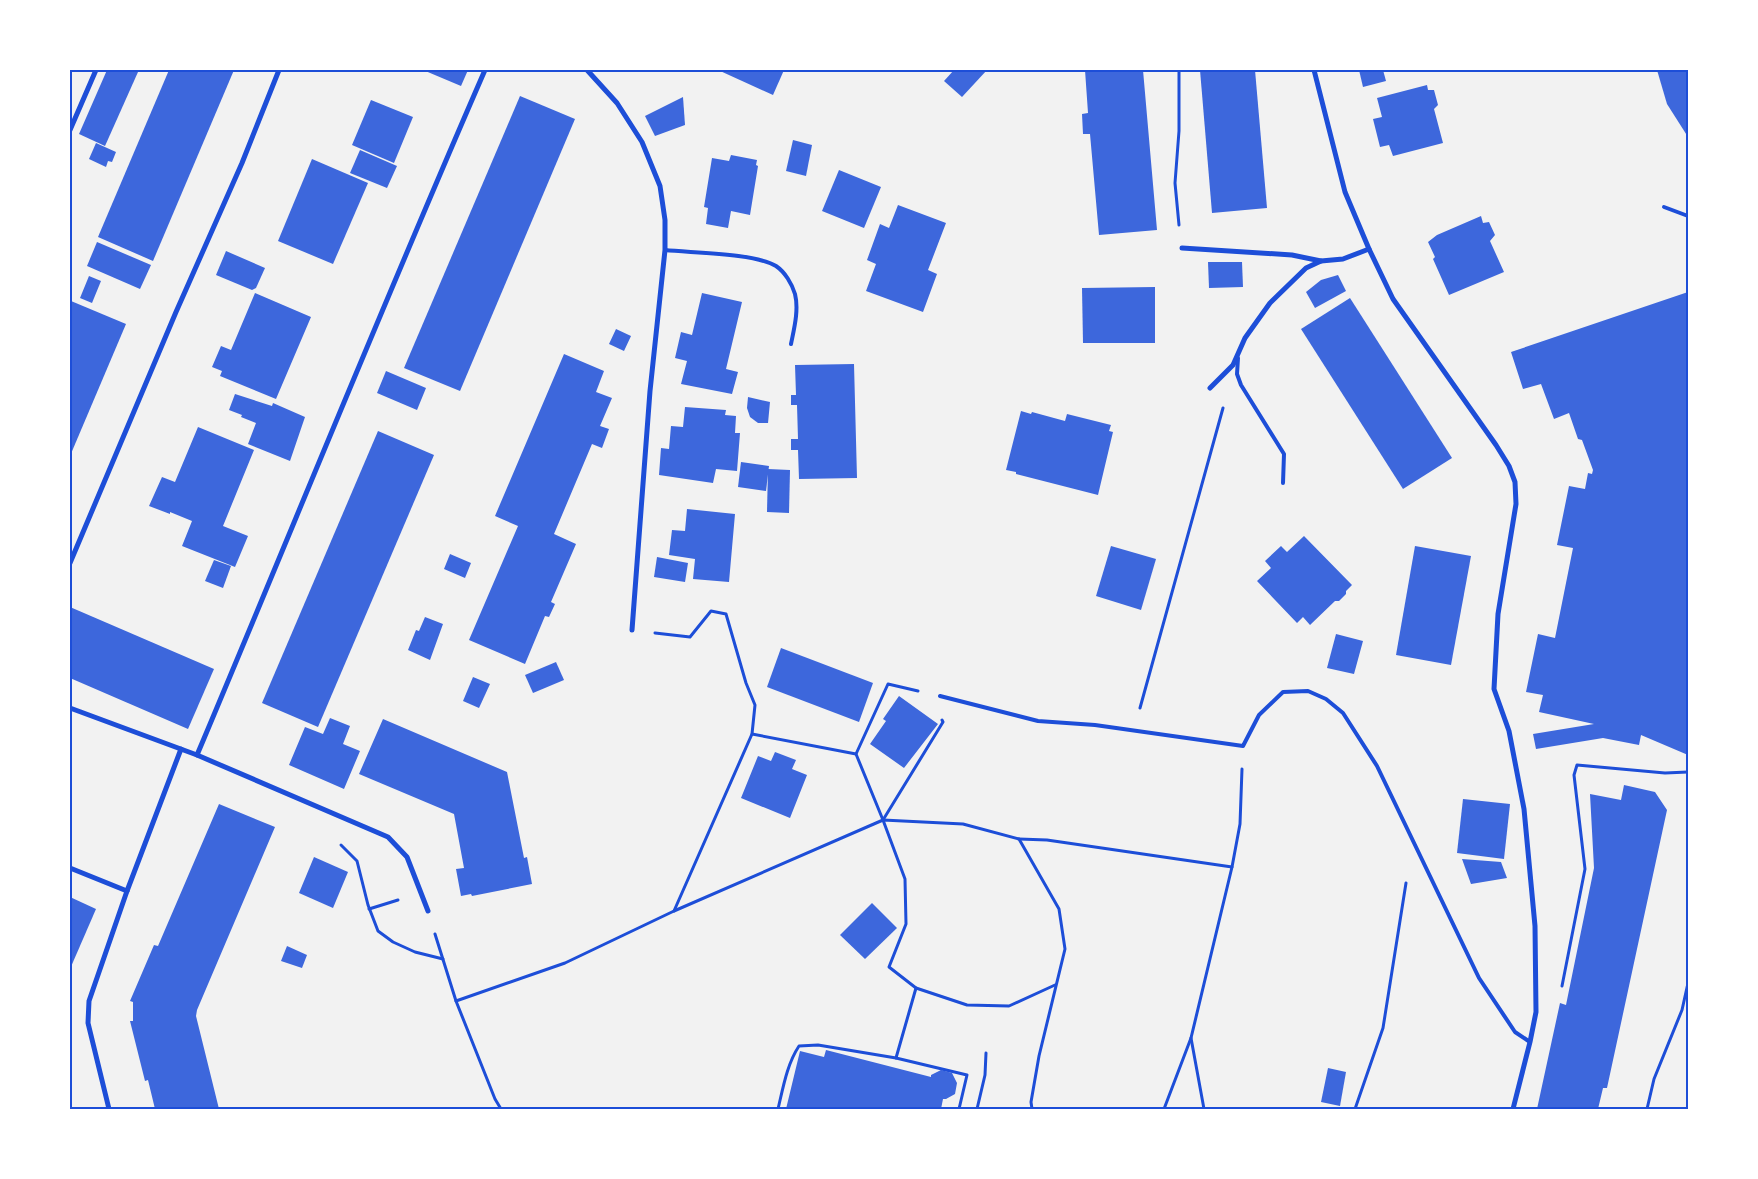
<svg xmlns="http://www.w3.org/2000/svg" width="1758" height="1179" viewBox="0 0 1758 1179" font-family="'Nunito Sans',sans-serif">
<rect width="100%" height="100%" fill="#f2f2f2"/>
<g fill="#3d67dc">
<path d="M 107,70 L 133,70 L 138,72 L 105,146 L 79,134 Z"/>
<path d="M 169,70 L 234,70 L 153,261 L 98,237 Z"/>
<path d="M 423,70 L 468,70 L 461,86 Z"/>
<path d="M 718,70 L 784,70 L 773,95 Z"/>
<path d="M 954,70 L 987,70 L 962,97 L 944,81 Z"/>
<path d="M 1085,70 L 1143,70 L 1157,230 L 1099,235 L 1090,134 L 1083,134 L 1082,114 L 1088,113 Z"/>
<path d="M 1200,70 L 1255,70 L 1267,208 L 1212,213 Z"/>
<path d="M 1359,70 L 1383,70 L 1386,81 L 1363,87 Z"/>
<path d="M 1657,70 L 1688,70 L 1688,137 L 1667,104 Z"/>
<path d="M 1427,85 L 1428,90 L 1434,90 L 1438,105 L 1434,109 L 1443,143 L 1393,156 L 1389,145 L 1380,147 L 1373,119 L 1382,117 L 1377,98 Z"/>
<path d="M 520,96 L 575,119 L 460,391 L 404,368 Z"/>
<path d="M 683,97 L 685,125 L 655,136 L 645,116 Z"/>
<path d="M 371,100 L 413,117 L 394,163 L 352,145 Z"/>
<path d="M 793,140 L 812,145 L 806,176 L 786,171 Z"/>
<path d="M 96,143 L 116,152 L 112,162 L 108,161 L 106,167 L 89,159 Z"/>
<path d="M 360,150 L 397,166 L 387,188 L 350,173 Z"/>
<path d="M 731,155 L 757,160 L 756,165 L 758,166 L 750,215 L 731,211 L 728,228 L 706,224 L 708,208 L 704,207 L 712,158 L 729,161 Z"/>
<path d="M 312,159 L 368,183 L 333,264 L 278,241 Z"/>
<path d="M 839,170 L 881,187 L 864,228 L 822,211 Z"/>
<path d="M 898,205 L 946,223 L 928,270 L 937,274 L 923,312 L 866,291 L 876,264 L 867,260 L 880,224 L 889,228 Z"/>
<path d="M 1481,216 L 1483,223 L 1489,222 L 1495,235 L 1490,241 L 1504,272 L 1449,295 L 1433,259 L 1435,257 L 1428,242 L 1437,235 Z"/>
<path d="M 97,242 L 151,265 L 140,289 L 87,266 Z"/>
<path d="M 226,251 L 265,268 L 256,288 L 252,290 L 216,275 Z"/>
<path d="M 1208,262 L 1242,262 L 1243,287 L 1209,288 Z"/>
<path d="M 1338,275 L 1346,291 L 1315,308 L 1306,292 L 1321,280 Z"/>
<path d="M 89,276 L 101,281 L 92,303 L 80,298 Z"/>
<path d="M 1155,287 L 1155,343 L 1083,343 L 1082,288 Z"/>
<path d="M 1688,292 L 1688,755 L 1641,735 L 1639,745 L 1603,738 L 1536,749 L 1533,734 L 1594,724 L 1539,712 L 1543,695 L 1526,692 L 1538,634 L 1555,638 L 1573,548 L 1557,545 L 1569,486 L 1585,489 L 1588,473 L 1592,474 L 1593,470 L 1582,440 L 1578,439 L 1569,413 L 1554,419 L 1541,384 L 1523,389 L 1511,352 Z"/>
<path d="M 255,293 L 311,317 L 276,399 L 220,376 L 222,371 L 212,367 L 221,346 L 231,350 Z"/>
<path d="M 702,293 L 742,302 L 726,369 L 738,372 L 732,394 L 681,384 L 687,361 L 675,358 L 681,332 L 692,335 Z"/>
<path d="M 1350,298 L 1452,458 L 1403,489 L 1301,329 Z"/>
<path d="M 71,301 L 126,324 L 70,456 L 70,302 Z"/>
<path d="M 616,329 L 631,336 L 624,351 L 609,344 Z"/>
<path d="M 564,354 L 604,371 L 596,392 L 612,398 L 600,426 L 609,429 L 602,448 L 592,444 L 554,534 L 576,544 L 551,602 L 555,604 L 549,617 L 545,616 L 525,664 L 469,640 L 518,526 L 495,516 Z"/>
<path d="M 854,364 L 857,478 L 799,479 L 798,450 L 791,450 L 791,439 L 798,439 L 797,405 L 791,405 L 791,395 L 796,395 L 795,365 Z"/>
<path d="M 386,371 L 426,388 L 417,410 L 377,393 Z"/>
<path d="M 235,394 L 272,406 L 273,403 L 305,417 L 290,461 L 248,444 L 256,423 L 241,417 L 242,415 L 229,410 Z"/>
<path d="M 748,397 L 770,402 L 768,423 L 758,423 L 750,417 L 747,408 Z"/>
<path d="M 685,407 L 726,410 L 725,415 L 736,416 L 735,433 L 740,433 L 737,471 L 716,469 L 713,483 L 659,475 L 661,448 L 669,449 L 671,426 L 683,427 Z"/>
<path d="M 1021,411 L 1031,414 L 1032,412 L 1065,421 L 1067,414 L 1111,425 L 1109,431 L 1113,432 L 1098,495 L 1016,474 L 1016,472 L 1006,470 Z"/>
<path d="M 198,427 L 254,450 L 223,526 L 248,536 L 235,567 L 182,546 L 192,521 L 170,512 L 170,514 L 149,506 L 162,477 L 175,482 Z"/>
<path d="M 378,431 L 434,455 L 318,727 L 262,703 Z"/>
<path d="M 741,462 L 769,466 L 766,491 L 738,487 Z"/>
<path d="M 768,469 L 790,470 L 789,513 L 767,512 Z"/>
<path d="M 687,509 L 735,514 L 729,582 L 693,579 L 695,559 L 669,555 L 672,530 L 685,531 Z"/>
<path d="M 1304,536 L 1352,585 L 1346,591 L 1346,594 L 1339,601 L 1335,601 L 1310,625 L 1303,617 L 1297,623 L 1257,581 L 1271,568 L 1265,561 L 1281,546 L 1287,552 Z"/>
<path d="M 1111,546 L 1156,559 L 1141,610 L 1096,596 Z"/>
<path d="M 1415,546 L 1471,556 L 1451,665 L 1396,655 Z"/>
<path d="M 450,554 L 471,563 L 465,578 L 444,569 Z"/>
<path d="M 657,557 L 688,563 L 685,582 L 654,577 Z"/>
<path d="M 214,560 L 231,566 L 223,588 L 205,581 Z"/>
<path d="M 70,607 L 214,669 L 188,729 L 70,678 Z"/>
<path d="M 425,617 L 443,624 L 430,660 L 408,650 L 416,630 L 419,631 Z"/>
<path d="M 1336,634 L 1363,641 L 1354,674 L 1327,668 Z"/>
<path d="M 781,648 L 873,683 L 859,722 L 767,687 Z"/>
<path d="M 556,662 L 564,680 L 533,693 L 525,675 Z"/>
<path d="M 473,677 L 490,684 L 479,708 L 463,701 Z"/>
<path d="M 899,696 L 938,724 L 904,768 L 870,744 L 886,721 L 883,719 Z"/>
<path d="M 330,718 L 350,726 L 343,744 L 360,751 L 344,789 L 289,765 L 305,727 L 323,734 Z"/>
<path d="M 383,719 L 507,772 L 524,858 L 527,857 L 532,884 L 472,896 L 471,894 L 461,896 L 456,869 L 464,868 L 454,814 L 359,774 Z"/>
<path d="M 775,752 L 796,760 L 792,769 L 807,775 L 790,818 L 741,798 L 758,756 L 771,761 Z"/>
<path d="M 1624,785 L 1655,792 L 1667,810 L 1607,1088 L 1603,1088 L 1598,1109 L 1537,1109 L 1560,1003 L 1566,1005 L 1594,868 L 1590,794 L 1621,800 Z"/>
<path d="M 1463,799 L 1510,804 L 1504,859 L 1457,853 Z"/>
<path d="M 219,804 L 275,827 L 197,1010 L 196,1016 L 219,1109 L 155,1109 L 148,1080 L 145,1081 L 130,1021 L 133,1021 L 133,1002 L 130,1001 L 154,945 L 158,946 Z"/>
<path d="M 314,857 L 348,872 L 333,908 L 299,893 Z"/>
<path d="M 1462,859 L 1501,862 L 1507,878 L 1471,884 Z"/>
<path d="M 70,897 L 96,909 L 70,969 Z"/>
<path d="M 872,903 L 897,928 L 865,959 L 840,935 Z"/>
<path d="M 287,946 L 307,955 L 302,968 L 281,961 Z"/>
<path d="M 826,1050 L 931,1077 L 931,1075 L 941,1070 L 952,1073 L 957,1083 L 955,1094 L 946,1099 L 943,1099 L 941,1109 L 786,1109 L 800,1051 L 824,1057 Z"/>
<path d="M 1328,1068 L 1346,1072 L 1340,1106 L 1321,1102 Z"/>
</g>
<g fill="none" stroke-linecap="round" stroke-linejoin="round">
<g stroke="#1d4ed8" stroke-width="3">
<path d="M 1179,70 L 1179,131 L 1175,183 L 1179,225"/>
<path d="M 655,633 L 690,637 L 711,611 L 726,614 L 746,683 L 755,705 L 752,734 L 674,911"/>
<path d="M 918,691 L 888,684 L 856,754 L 883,820 L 905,879 L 906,924 L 889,967 L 916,988 L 967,1005 L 1009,1006 L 1055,985"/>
<path d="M 1140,708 L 1223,408"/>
<path d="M 752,734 L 856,754"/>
<path d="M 883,820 L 943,722 L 942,720"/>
<path d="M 1019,839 L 1047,840 L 1232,867"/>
<path d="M 341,845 L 357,861 L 368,905 L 378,931 L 393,942 L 415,952 L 443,959"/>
<path d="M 369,909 L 398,900"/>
<path d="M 435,934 L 456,1001 L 495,1099 L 501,1109"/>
<path d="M 1562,986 L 1585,869 L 1574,775 L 1577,765 L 1665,773 L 1688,772"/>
<path d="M 456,1001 L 565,963 L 674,911 L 883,820 L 963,824 L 1019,839 L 1059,909 L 1065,949 L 1039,1056 L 1031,1102 L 1032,1109"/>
<path d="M 1191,1038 L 1204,1109"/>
<path d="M 896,1058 L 916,988"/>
<path d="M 778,1109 C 783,1088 787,1064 799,1046 L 818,1045 L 896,1058 L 967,1075 L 959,1109"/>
<path d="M 977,1109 L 985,1075 L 986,1053"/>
<path d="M 1164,1109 L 1191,1038 L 1232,867 L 1240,824 L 1242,769"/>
<path d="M 1355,1109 L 1383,1028 L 1406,883"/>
<path d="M 1647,1109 L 1654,1079 L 1682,1010 L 1688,983"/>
</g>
<g stroke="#1d4ed8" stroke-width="4">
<path d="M 1664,207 L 1688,216"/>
<path d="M 665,250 C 693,253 754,253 776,266 C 785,272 792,284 795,294 C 799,310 794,329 791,344"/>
<path d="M 1238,358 L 1237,374 L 1241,385 L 1284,454 L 1283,483"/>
<path d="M 940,696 L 1038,721 L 1095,725 L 1243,746 L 1259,715 L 1283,692 L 1308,691 L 1326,699 L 1343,713 L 1377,766 L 1479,978 L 1515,1032 L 1530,1042"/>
</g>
<g stroke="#1d4ed8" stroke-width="5">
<path d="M 587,70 L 617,103 L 642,142 L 660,186 L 665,220 L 665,250 L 650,391 L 632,630"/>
<path d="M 1314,70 L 1345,192 L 1369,249 L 1393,299 L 1496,445 L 1509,466 L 1515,482 L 1516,504 L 1498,614 L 1494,689 L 1509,731 L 1524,809 L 1535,926 L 1536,1012 L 1530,1042 L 1513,1109"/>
<path d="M 70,130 L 96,70"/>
<path d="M 1182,248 L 1292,255 L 1321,261"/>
<path d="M 1210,388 L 1233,365 L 1245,338 L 1270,303 L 1306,268 L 1321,261 L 1343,259 L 1369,249"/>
<path d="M 70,563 L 176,312 L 242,163 L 279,70"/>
<path d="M 70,708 L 197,755 L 388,837 L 407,857 L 428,911"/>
<path d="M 197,755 C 293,527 386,297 485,70"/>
<path d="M 70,868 L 127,891"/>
<path d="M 109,1109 L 88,1023 L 89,1001 L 127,891 L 181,749"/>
</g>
</g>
<rect width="1758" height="1179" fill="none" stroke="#ffffff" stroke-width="142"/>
<rect x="71" y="71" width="1616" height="1037" fill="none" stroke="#1d4ed8" stroke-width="2"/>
</svg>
